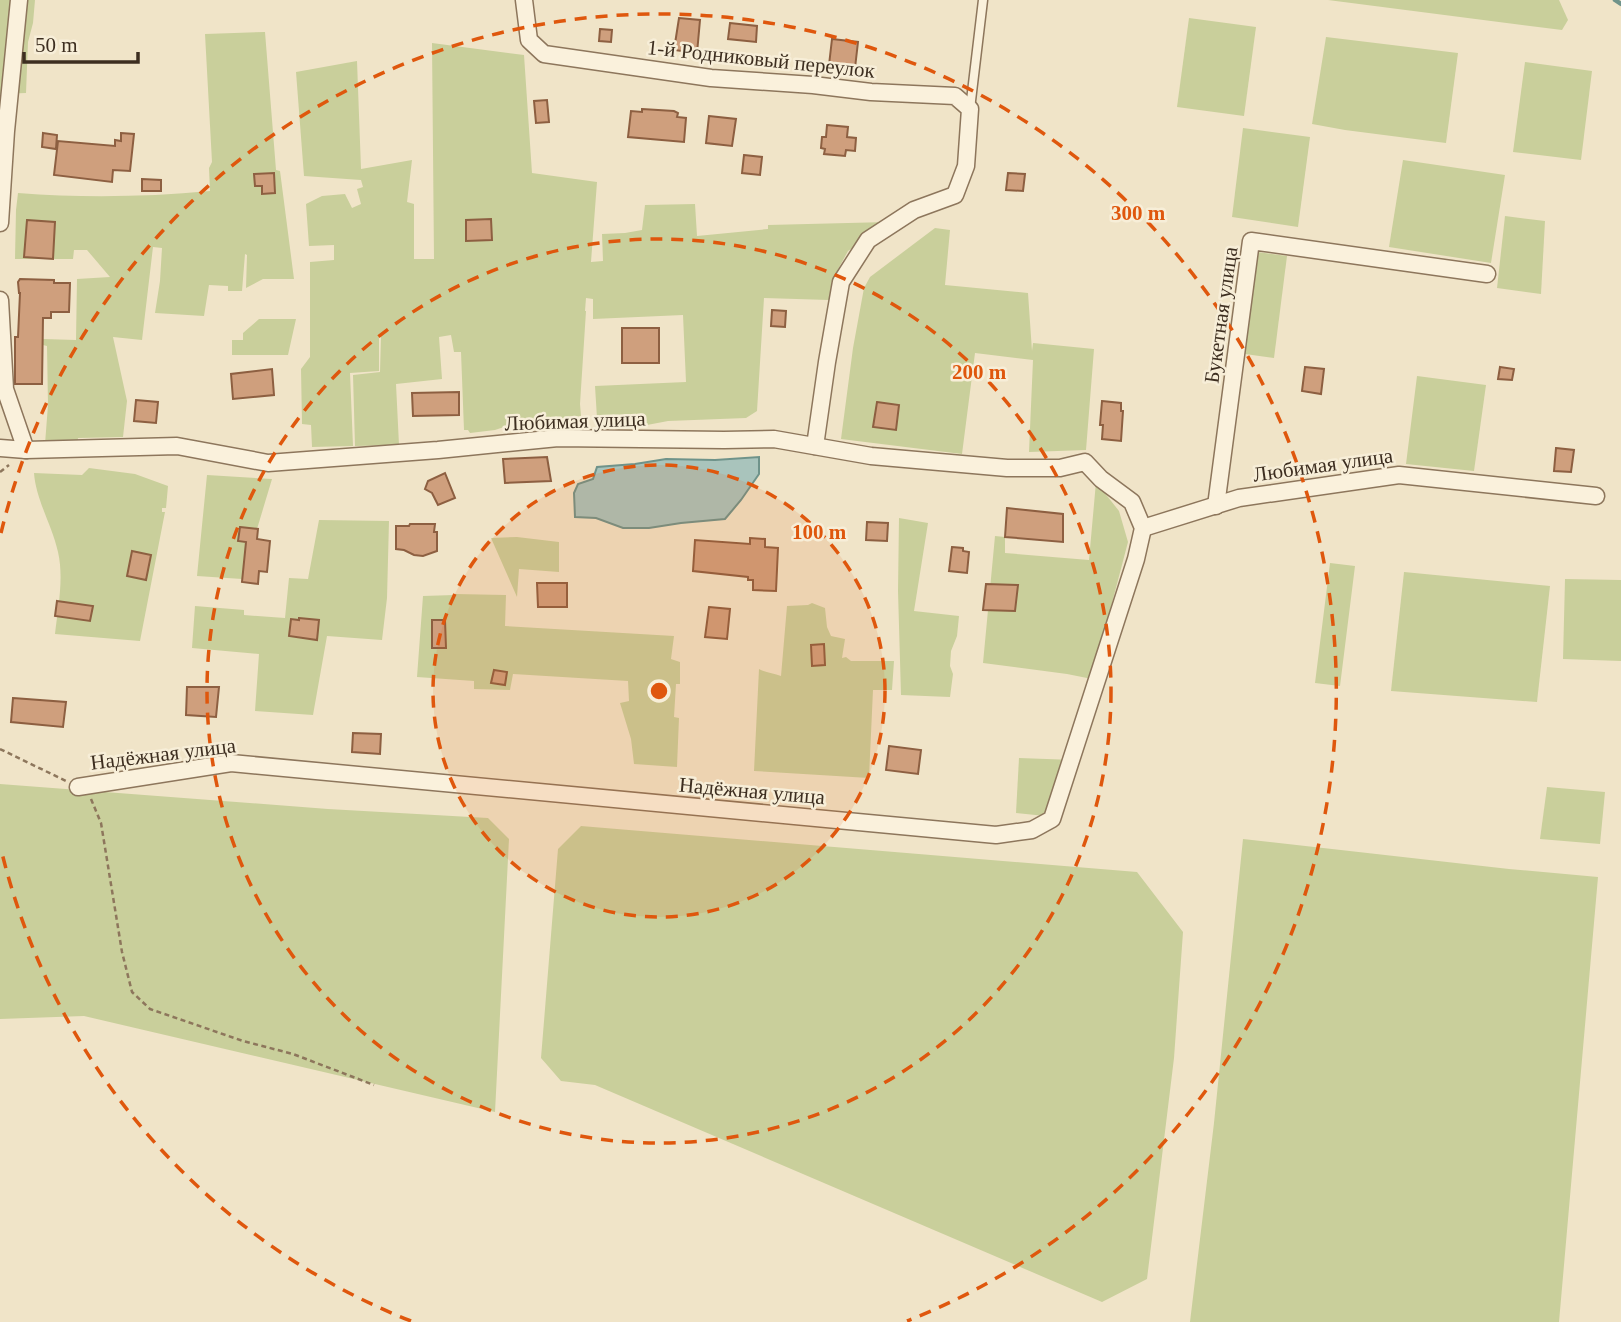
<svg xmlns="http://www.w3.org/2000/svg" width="1621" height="1322" viewBox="0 0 1621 1322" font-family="Georgia,serif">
<rect width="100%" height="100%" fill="#f0e4c8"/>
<g fill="#c9cf9b">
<path d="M 0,0 L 35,0 L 33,23 L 28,42 L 26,93 L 0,94 Z"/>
<path d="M 1328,0 L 1559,0 L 1568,20 L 1562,30 Z"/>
<path d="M 1189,18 L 1256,27 L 1244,116 L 1177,107 Z"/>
<path d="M 265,32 L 276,170 L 280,171 L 294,279 L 263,279 L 246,288 L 247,255 L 245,254 L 242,291 L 228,291 L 228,286 L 209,285 L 204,316 L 155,313 L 160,281 L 162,248 L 153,247 L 142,340 L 113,337 L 127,401 L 123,437 L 78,438 L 77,445 L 45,444 L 48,405 L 47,346 L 43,345 L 43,339 L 76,340 L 77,279 L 110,277 L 87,250 L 74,250 L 73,259 L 15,259 L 16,210 L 18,193 C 83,198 146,197 210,191 L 209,168 L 212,162 L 205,34 Z"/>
<path d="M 1326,37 L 1458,53 L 1446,143 L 1345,130 L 1312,124 Z"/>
<path d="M 432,43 L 524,55 L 532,173 L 597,182 L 591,262 L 603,261 L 602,234 L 625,233 L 642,230 L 645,205 L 695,204 L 697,236 L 768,229 L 768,225 L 888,222 L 848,251 L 832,280 L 829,300 L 764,298 L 757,411 L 746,418 L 668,421 L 647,425 L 597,418 L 595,386 L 686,382 L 683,315 L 593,319 L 593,299 L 586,298 L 585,311 L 586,311 L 580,404 L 581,416 L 513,424 L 495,430 L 470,433 L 468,430 L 464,430 L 461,352 L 454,352 L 451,335 L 439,337 L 442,379 L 396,384 L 399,445 L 355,446 L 353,375 L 380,372 L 381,336 L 379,334 L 379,371 L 350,373 L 353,446 L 312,447 L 311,425 L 302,424 L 301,369 L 310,357 L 310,262 L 334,260 L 334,245 L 309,246 L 306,204 L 322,196 L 345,194 L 352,208 L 361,204 L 357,189 L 363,187 L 361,180 L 304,176 L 296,72 L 357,61 L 361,169 L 412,160 L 407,202 L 414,204 L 414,259 L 434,259 Z"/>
<path d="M 1525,62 L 1592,71 L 1581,160 L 1513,152 Z"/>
<path d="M 1243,128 L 1310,137 L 1298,227 L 1232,217 Z"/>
<path d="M 1403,160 L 1505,175 L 1491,263 L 1389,247 Z"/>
<path d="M 1505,216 L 1545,221 L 1541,294 L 1497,288 Z"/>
<path d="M 935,228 L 950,230 L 945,285 L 1028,293 L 1032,351 L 1033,343 L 1094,349 L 1086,450 L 1029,452 L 1033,360 L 975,353 L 962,454 L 841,439 L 853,348 L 864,288 L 870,277 Z"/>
<path d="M 1257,252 L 1287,256 L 1274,358 L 1245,354 Z"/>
<path d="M 259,319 L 296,319 L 288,355 L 232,355 L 232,340 L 243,340 L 243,333 Z"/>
<path d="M 1417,376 L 1486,385 L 1474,471 L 1406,464 Z"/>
<path d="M 89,468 L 135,474 L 168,486 L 166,508 L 162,508 L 162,512 L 165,512 L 140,641 L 55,634 C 58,607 64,578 58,552 C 52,525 36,500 34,473 L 82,475 Z"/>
<path d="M 207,475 L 272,479 L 257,529 L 254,559 L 242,579 L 197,576 Z"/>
<path d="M 1096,482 L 1119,511 L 1128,542 L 1092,679 L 1067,674 L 983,663 L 995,536 L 1005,537 L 1005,553 L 1089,560 Z"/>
<path d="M 899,518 L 928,523 L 914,611 L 959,616 L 957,636 L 951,651 L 950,666 L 953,674 L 950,697 L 901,695 L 898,591 Z"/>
<path d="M 319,520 L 389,521 L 387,598 L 382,640 L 327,636 L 313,715 L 255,711 L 259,654 L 192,648 L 195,606 L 244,610 L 244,615 L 285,618 L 289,578 L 308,579 Z"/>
<path d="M 517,537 L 559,542 L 559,572 L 519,569 L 517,597 L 491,538 Z"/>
<path d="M 1330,563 L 1355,566 L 1340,686 L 1315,683 Z"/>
<path d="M 1404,572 L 1550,586 L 1537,702 L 1391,691 Z"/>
<path d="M 1565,579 L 1621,580 L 1621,661 L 1563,659 Z"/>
<path d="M 455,594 L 506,595 L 505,626 L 674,636 L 671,659 L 680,662 L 680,684 L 676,684 L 674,717 L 679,718 L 677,767 L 634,764 L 631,739 L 620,703 L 629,701 L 628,681 L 513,674 L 510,690 L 474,689 L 474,681 L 417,677 L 423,596 L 454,595 Z"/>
<path d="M 812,603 L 825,608 L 827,627 L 831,636 L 845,639 L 842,658 L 846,657 L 851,661 L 894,661 L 892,690 L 873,690 L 869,778 L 754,771 L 759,669 C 766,673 774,673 781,676 L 787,606 L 808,605 Z"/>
<path d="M 1019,758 L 1074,760 L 1055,817 L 1016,813 Z"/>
<path d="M 0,784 L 328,809 L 488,818 L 509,839 L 495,1112 L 84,1016 L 0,1019 Z"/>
<path d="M 1547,787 L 1605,792 L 1600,844 L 1540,839 Z"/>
<path d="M 581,826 L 1137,872 L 1183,932 L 1174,1058 L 1147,1279 L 1102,1302 L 595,1085 L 561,1081 L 541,1058 L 558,849 Z"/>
<path d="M 1243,839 L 1509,869 L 1598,877 L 1559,1322 L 1190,1322 L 1214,1123 Z"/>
</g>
<path fill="#a9c4bc" stroke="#6f938a" stroke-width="2" d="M 759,457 L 759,474 L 741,500 L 725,519 L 681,523 L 649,528 L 623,528 L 596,518 L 575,517 L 574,493 L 578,484 L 593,479 L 597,467 L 635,464 L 666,459 L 715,460 Z"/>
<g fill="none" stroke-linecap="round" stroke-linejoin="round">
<path stroke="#6f938a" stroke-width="4.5" d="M 1615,0 L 1621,4"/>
</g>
<g fill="#cf9f7d" stroke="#8d5f41" stroke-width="2">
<path d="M 679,18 L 700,20 L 697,53 L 674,50 Z"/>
<path d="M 730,23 L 757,26 L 756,42 L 728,39 Z"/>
<path d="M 600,29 L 612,30 L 611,42 L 599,41 Z"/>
<path d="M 832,39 L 858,42 L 855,68 L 829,65 Z"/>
<path d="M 547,100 L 549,122 L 536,123 L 534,101 Z"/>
<path d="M 642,109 L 674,111 L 678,113 L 677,117 L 686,118 L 684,142 L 628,137 L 631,111 L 642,112 Z"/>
<path d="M 709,116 L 736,119 L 732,146 L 706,143 Z"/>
<path d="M 827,125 L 848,127 L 847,137 L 856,138 L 855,151 L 846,150 L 845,156 L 824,154 L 825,149 L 821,148 L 822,137 L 826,137 Z"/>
<path d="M 43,133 L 57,135 L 56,149 L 42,147 Z"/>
<path d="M 121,133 L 134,134 L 130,171 L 113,170 L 112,182 L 54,175 L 58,141 L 115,146 L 115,140 L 121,141 Z"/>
<path d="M 744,155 L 762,157 L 760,175 L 742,173 Z"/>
<path d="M 274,173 L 275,193 L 262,194 L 262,186 L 255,186 L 254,174 Z"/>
<path d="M 1008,173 L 1025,174 L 1023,191 L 1006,190 Z"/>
<path d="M 142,179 L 161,180 L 161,191 L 142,191 Z"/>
<path d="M 491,219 L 492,240 L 466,241 L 466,220 Z"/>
<path d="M 27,220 L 55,222 L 53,259 L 24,257 Z"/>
<path d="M 20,279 L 54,280 L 54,283 L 70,283 L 69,312 L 51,312 L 51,318 L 43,318 L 42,384 L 15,384 L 15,337 L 18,337 L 20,293 L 19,293 L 18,282 Z"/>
<path d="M 772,310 L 786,311 L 785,327 L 771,326 Z"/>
<rect x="622" y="328" width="37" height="35"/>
<path d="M 1305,367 L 1324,369 L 1321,394 L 1302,391 Z"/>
<path d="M 1500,367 L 1514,369 L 1512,380 L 1498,379 Z"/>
<path d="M 272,369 L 274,395 L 233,399 L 231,374 Z"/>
<path d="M 459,392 L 459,415 L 413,416 L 412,393 Z"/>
<path d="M 136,400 L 158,402 L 156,423 L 134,421 Z"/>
<path d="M 1102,401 L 1121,403 L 1121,411 L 1123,411 L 1121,441 L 1102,439 L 1103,425 L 1100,425 Z"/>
<path d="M 877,402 L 899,405 L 896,430 L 873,427 Z"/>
<path d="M 1556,448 L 1574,450 L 1571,472 L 1554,471 Z"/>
<path d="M 547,457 L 551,481 L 505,483 L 503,459 Z"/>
<path d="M 445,473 L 455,498 L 438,505 L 432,493 L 425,489 L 428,481 Z"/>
<path d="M 1007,508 L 1063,514 L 1063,542 L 1005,537 Z"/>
<path d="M 867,522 L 888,523 L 887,541 L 866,540 Z"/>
<path d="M 410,524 L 435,524 L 434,532 L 437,532 L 437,551 L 423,556 L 414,555 L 404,550 L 396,549 L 396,526 L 409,526 Z"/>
<path d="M 240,527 L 258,529 L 257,539 L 270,541 L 267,572 L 259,571 L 258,584 L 242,582 L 246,542 L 238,541 Z"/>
<path d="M 750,538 L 765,539 L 765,547 L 778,548 L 776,591 L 753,590 L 753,580 L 748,580 L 748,577 L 693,571 L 695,540 L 750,544 Z"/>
<path d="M 952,547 L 963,548 L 963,551 L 969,552 L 967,573 L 949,571 Z"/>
<path d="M 132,551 L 151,555 L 146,580 L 127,576 Z"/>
<path d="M 537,583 L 567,583 L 567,607 L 538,607 Z"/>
<path d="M 986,584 L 1018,585 L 1015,611 L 983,610 Z"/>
<path d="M 57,601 L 93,606 L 90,621 L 55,616 Z"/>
<path d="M 709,607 L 730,609 L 727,639 L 705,637 Z"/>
<path d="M 299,618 L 319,620 L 317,640 L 289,636 L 291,619 L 299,620 Z"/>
<path d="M 432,620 L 445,620 L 446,648 L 432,648 Z"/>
<path d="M 824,644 L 825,665 L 812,666 L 811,645 Z"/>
<path d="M 494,670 L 507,672 L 505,685 L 491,683 Z"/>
<path d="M 187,687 L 219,687 L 216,717 L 186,715 Z"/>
<path d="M 13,698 L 66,702 L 63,727 L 11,722 Z"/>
<path d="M 353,733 L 381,734 L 380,754 L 352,752 Z"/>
<path d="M 889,746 L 921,750 L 918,774 L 886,770 Z"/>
</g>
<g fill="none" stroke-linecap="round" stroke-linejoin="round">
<defs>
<path id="lane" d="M 970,109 L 983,0"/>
<g id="street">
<path d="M 524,0 L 529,40 L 544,54 L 711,78 L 813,85 L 871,92 L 955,96 L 970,109 L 966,166 L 955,195 L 914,210 L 868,240 L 841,282 L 827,362 L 815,446"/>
<path d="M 0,223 L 6,131 L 19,0"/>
<path d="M 0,300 L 5,389 L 26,450"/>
<path d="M 0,448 L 26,450 L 177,446 L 268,463 L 438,450 L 558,438 L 724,440 L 774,439 L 871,456 L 1007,468 L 1060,468 L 1085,462 L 1101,479 L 1132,502 L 1143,528 L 1136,559 L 1052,819 L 1032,830 L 996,835 L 231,763 L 78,787"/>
<path d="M 1216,506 L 1251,241 L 1487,274"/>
<path d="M 1143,528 L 1239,498 L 1399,475 L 1596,496"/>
</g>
</defs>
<use href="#lane" stroke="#8d765c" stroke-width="11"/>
<use href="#street" stroke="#8d765c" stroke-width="19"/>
<g stroke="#8d765c" stroke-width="2.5" stroke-dasharray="5 3.5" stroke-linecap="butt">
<path d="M 0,472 L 9,465"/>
<path d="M 0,749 L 66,781"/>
<path d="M 91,799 L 101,823 L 122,952 L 132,992 L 150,1009 L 243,1041 L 293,1054 L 374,1085"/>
</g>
<use href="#lane" stroke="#faf1dc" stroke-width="8"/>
<use href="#street" stroke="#faf1dc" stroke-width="16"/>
</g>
<circle cx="659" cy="691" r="226" fill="#df570d" fill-opacity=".12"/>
<g fill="none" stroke="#df570d" stroke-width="3.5" stroke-dasharray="12 9">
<circle cx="659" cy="691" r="226"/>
<circle cx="659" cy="691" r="452"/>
<path d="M411 1321A677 677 0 0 1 1 849M1 533A677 677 0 1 1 907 1321"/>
</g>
<g text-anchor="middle" stroke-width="5" stroke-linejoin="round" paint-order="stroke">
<g font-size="21" fill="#3d2e20" stroke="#f7eed8">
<text transform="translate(761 59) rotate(6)" y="7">1-й Родниковый переулок</text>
<text transform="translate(1221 315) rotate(-82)" y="7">Букетная улица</text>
<text transform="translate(575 421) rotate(-2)" y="7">Любимая улица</text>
<text transform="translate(1323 465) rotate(-8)" y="7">Любимая улица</text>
<text transform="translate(163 754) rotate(-7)" y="7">Надёжная улица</text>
<text transform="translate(752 791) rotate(5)" y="7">Надёжная улица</text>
</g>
</g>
<circle cx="659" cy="691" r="10" fill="#df570d" stroke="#f7eed8" stroke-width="3.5"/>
<g font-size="21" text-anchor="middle" font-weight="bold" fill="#df570d" stroke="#f7eed8" stroke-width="5" stroke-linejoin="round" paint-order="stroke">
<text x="1138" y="220">300 m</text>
<text x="979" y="379">200 m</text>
<text x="819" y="539">100 m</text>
</g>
<path d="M24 52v10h114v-10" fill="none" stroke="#3d2e20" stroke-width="3.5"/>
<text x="35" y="52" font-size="21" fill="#3d2e20" stroke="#f7eed8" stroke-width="5" paint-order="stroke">50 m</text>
</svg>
